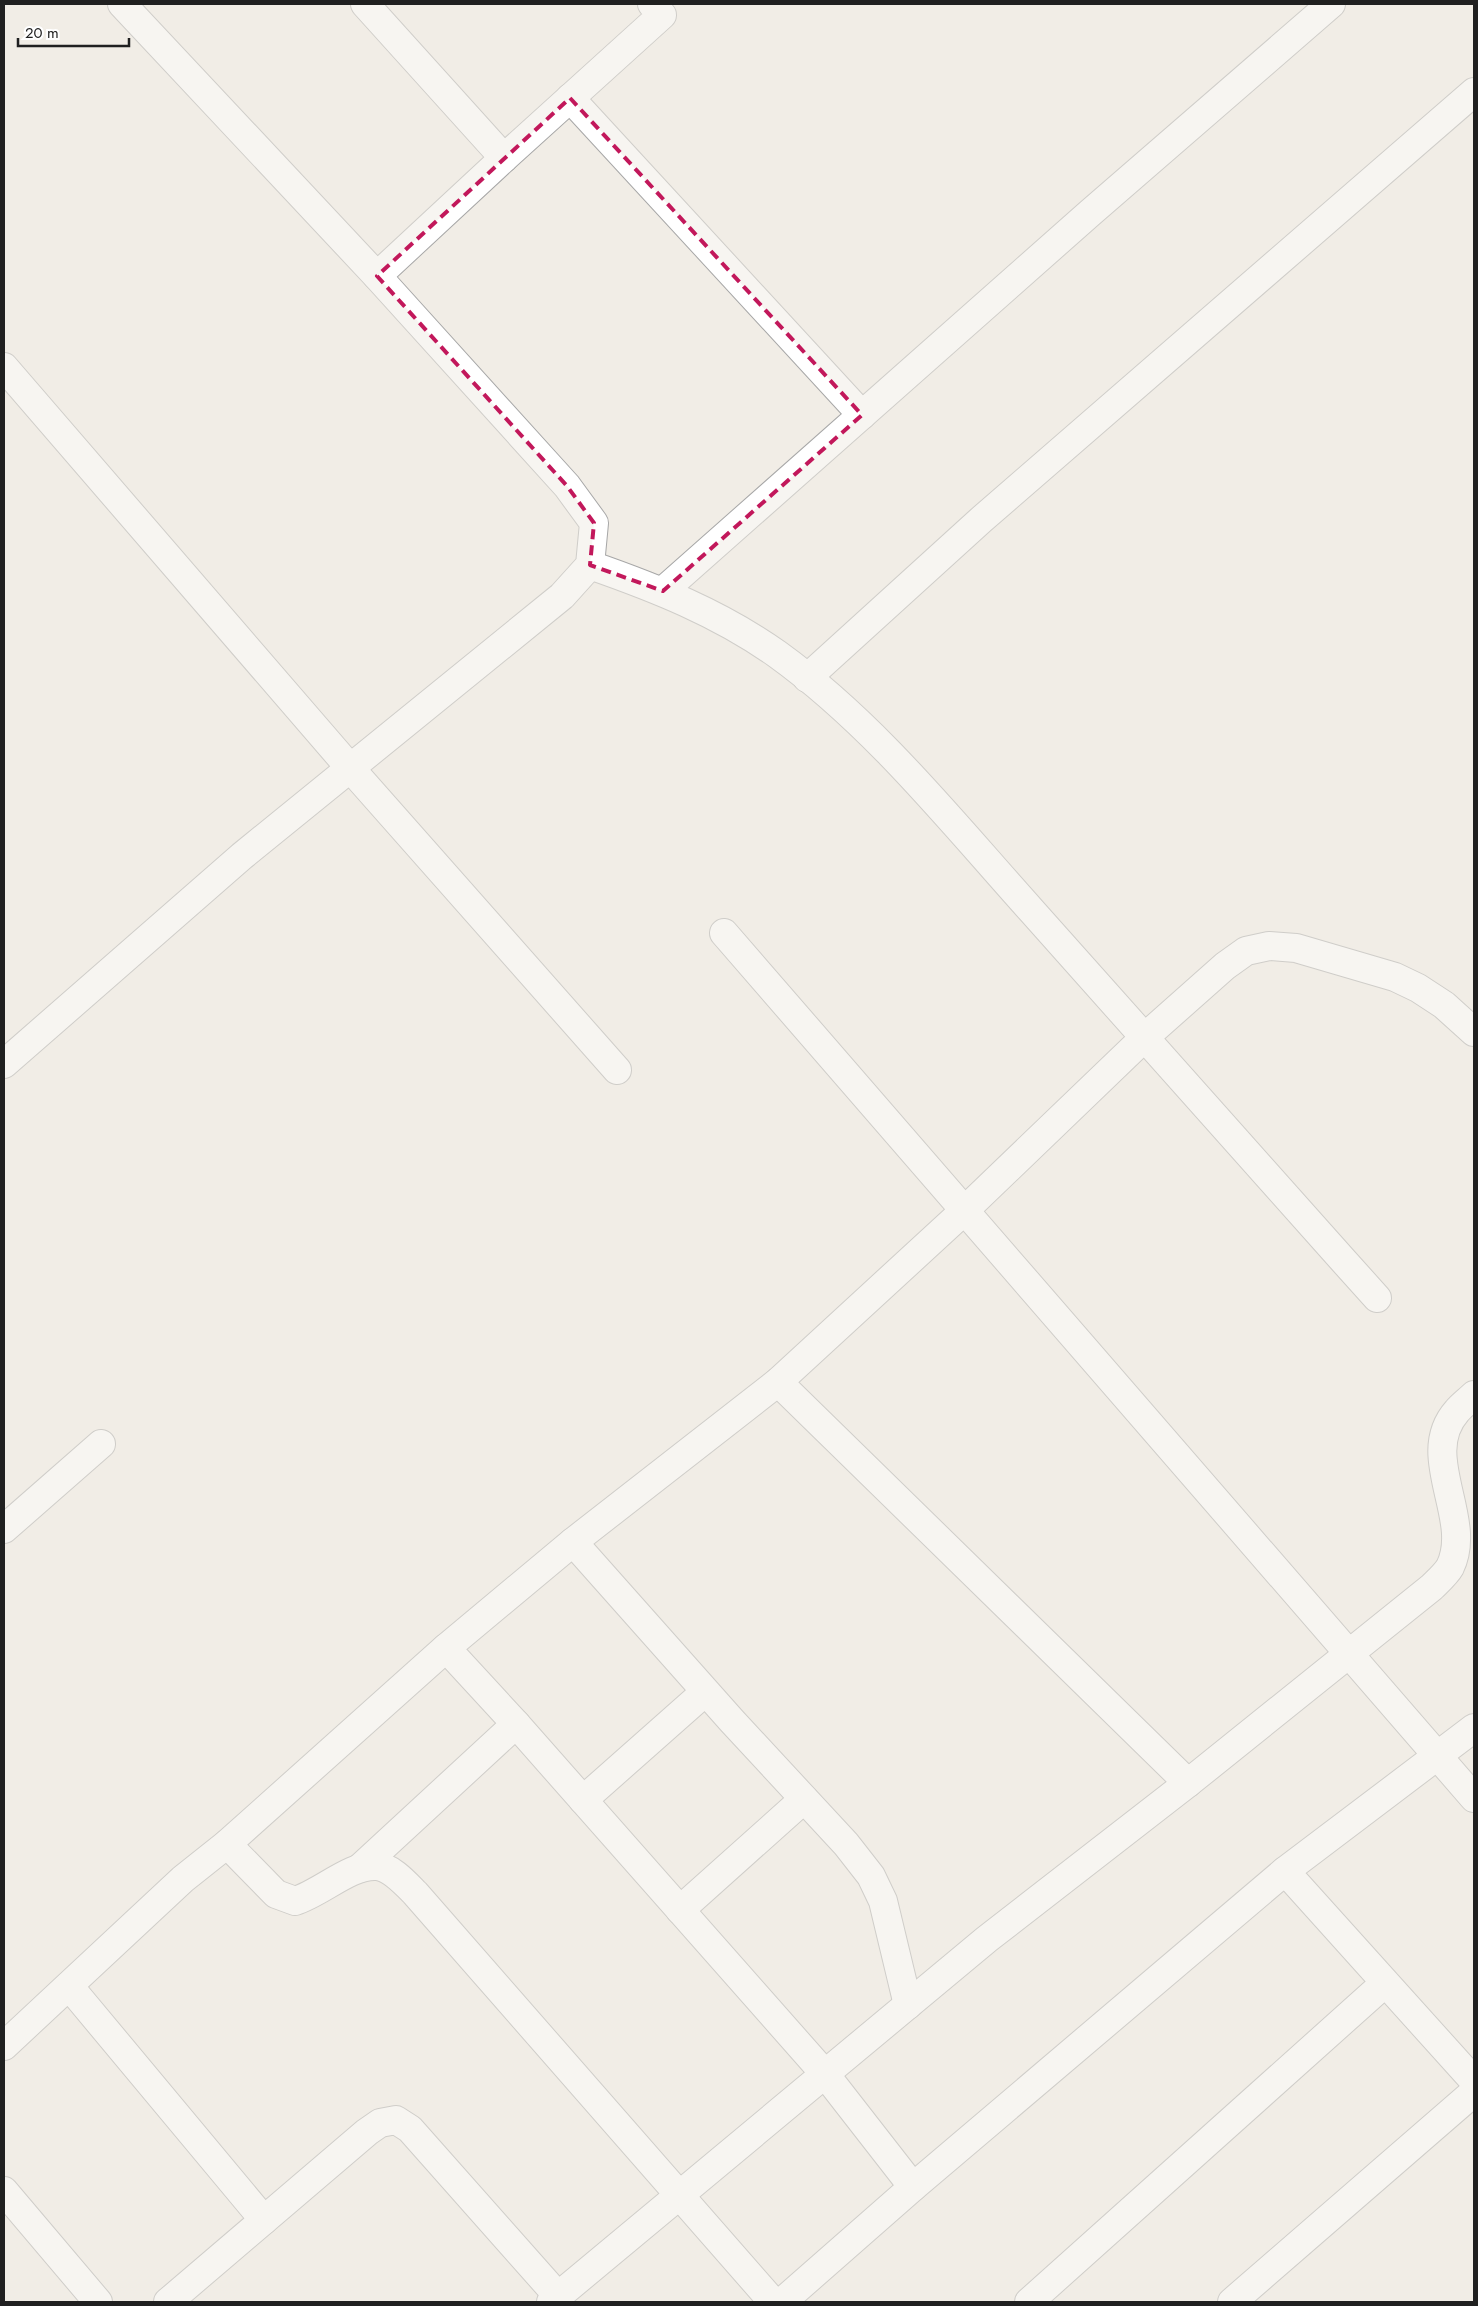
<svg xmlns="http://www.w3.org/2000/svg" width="1478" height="2306" viewBox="0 0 1478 2306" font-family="Jost,sans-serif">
<rect width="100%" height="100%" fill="#f1ede6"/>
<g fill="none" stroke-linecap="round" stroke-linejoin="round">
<defs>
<g id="minor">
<path d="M 365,4 L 504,158"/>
<path d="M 570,98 L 862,415"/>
<path d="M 377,276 L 504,158 L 662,15 L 652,4"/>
<path d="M 4,367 L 351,769 L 617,1070"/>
<path d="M 590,565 C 656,588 719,613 777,654 C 874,724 951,821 1031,910 C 1146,1039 1261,1169 1377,1298"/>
<path d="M 663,591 L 1090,213 L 1331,4"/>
<path d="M 807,678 L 982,519 L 1474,92"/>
<path d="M 724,933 L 1474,1798"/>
<path d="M 4,1064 L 242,856 L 562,596 L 590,565 L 594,523 L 567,486 L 377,276 L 122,4"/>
<path d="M 778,1382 L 1188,1783"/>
<path d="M 4,1529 L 101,1444"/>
<path d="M 573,1542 L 732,1721 L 846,1844 L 871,1876 L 883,1901 L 908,2005"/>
<path d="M 446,1648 L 516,1724 L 825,2074 L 913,2187"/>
<path d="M 1474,1728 L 1285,1871 L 1474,2081"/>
<path d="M 583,1800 L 705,1692"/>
<path d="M 227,1844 L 276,1894 L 295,1901 C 321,1893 351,1864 377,1866 C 391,1867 406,1884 415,1893 L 773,2302"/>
<path d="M 360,1868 L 516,1724"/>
<path d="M 680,1910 L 804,1799"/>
<path d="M 69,1986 L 264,2220"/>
<path d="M 4,2046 L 183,1879 L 227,1844 L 446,1648 L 573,1542 L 778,1382 L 965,1210 L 1145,1037 L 1225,966 L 1246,951 L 1269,946 L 1296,948 L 1395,977 L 1418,988 L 1444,1005 L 1474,1032"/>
<path d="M 4,2191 L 98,2302"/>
<path d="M 168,2302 L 367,2132 L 380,2123 L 396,2120 L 410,2129 L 558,2296"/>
<path d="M 551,2302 L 987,1939 L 1188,1783 L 1432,1587 C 1438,1581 1446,1574 1450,1567 C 1474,1518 1417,1456 1457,1411 C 1462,1405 1469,1400 1474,1395"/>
<path d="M 782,2302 L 913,2187 L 1285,1871"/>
<path d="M 1029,2302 L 1385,1983"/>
<path d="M 1232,2302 L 1474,2092"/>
</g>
</defs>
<use href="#minor" stroke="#a7a7a7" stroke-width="30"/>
<use href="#minor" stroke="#fff" stroke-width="28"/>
</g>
<path d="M0 0H1478V2306H0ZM 570,98 L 862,415 L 663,591 L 590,565 L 594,523 L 567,486 L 377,276 Z" fill="#f1ede6" fill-opacity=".55" fill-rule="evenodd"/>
<path fill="none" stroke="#c2185b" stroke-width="4" stroke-dasharray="10 6" stroke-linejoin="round" d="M 570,98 L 862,415 L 663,591 L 590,565 L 594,523 L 567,486 L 377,276 Z"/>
<rect width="1478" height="2306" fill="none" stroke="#202020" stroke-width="10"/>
<path d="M18 38v8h111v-8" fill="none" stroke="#202020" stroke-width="2.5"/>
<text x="25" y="38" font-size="15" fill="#202020" stroke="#ffffff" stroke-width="4" paint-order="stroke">20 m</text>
</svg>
